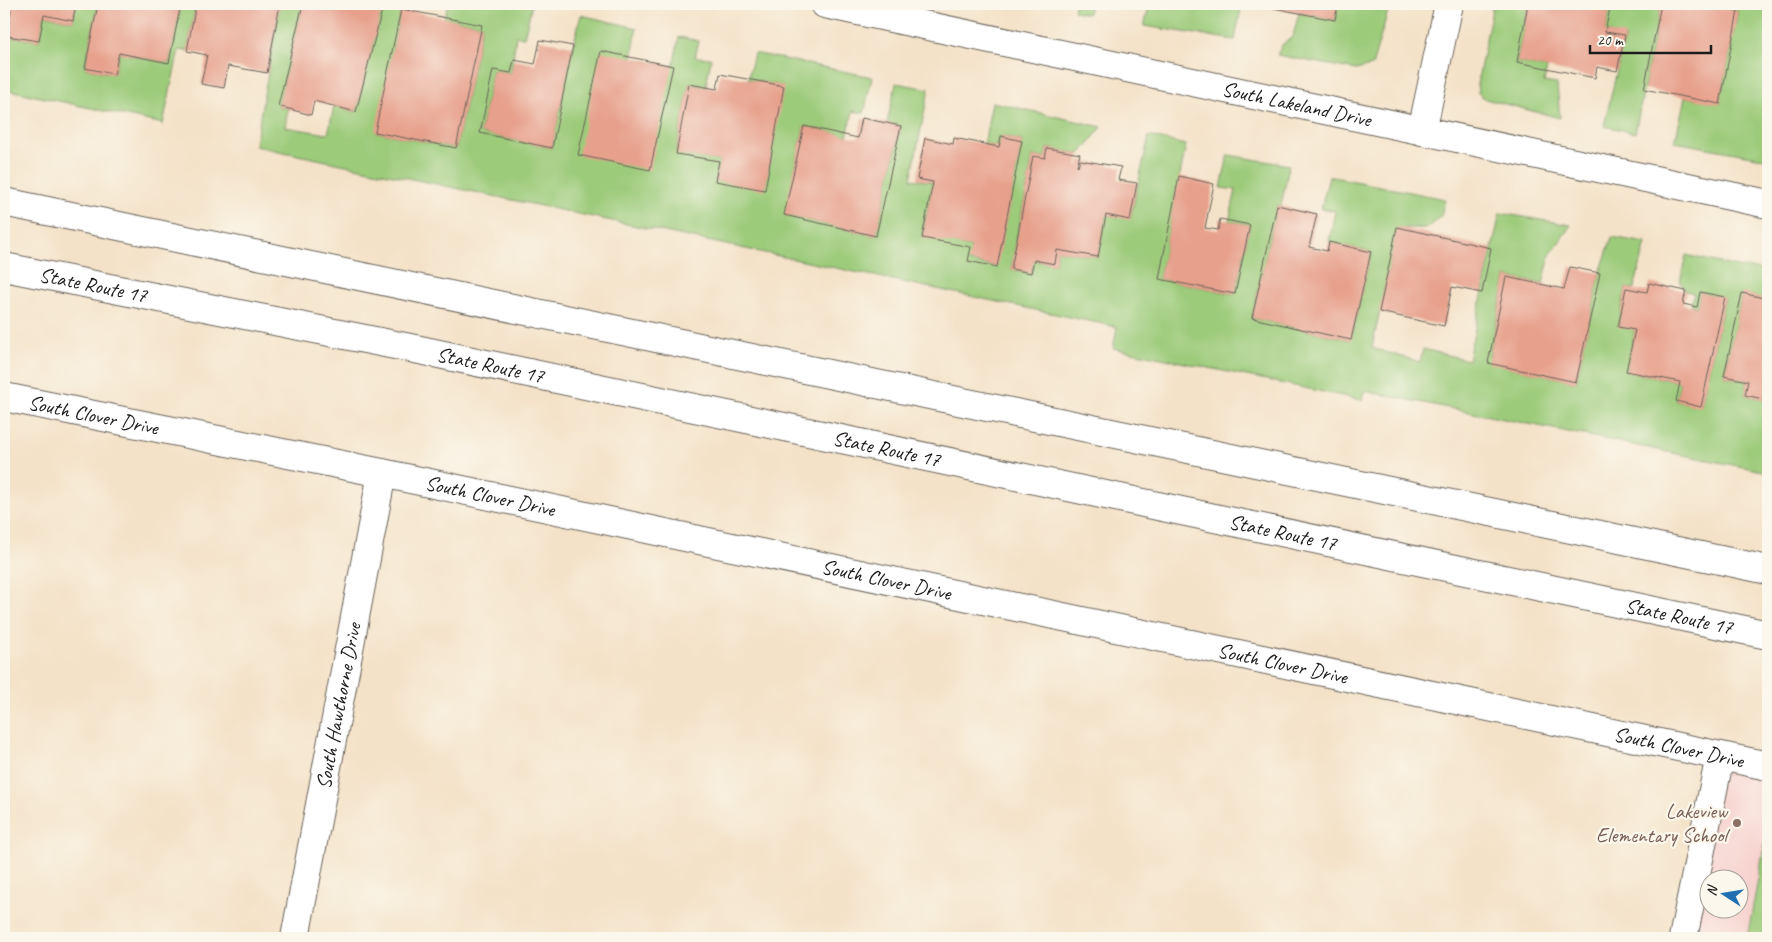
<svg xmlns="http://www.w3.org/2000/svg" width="1772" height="942" viewBox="0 0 1772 942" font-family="Caveat,sans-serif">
<rect width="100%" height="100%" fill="#fbf7ec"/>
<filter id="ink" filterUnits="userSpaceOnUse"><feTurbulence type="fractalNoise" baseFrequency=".02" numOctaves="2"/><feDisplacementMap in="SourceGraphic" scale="10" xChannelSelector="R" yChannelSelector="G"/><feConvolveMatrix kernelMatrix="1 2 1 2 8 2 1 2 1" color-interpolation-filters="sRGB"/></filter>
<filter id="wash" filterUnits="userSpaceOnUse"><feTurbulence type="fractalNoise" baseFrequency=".0096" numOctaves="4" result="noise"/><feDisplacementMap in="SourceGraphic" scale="20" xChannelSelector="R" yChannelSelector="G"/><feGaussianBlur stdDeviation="1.12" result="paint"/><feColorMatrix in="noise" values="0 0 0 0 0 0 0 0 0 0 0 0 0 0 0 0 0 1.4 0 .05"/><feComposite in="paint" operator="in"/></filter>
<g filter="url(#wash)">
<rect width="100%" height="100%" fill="#f4e2c8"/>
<path fill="#f7d0cd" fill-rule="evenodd" d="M 1720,756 L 1768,766 L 1768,938 L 1683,938 ZM 1710,880 L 1740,880 L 1740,910 L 1710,910 Z"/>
<g fill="#9ccb7a" stroke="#5c744b">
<path d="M 76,4 L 98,4 L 85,68 L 114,74 L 119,53 L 169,63 L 181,4 L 196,4 L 187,51 L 179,50 L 163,124 L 4,89 L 4,9 L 11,10 L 7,36 L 39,41 L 44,15 L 73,21 Z"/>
<path d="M 280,4 L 303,4 L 278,106 L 288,109 L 285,127 L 328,134 L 334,106 L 356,112 L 383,4 L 409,4 L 408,10 L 401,9 L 376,132 L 456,148 L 482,25 L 444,18 L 448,4 L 524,4 L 532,5 L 524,37 L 516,36 L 511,73 L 493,70 L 480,133 L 552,148 L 573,46 L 581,15 L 637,28 L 632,58 L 673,66 L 679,37 L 699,41 L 695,57 L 711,58 L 706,87 L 689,84 L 676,153 L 719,161 L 715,180 L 765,189 L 783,86 L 748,79 L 754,53 L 872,77 L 864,113 L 853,111 L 847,136 L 804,126 L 785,215 L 876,236 L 901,127 L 887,123 L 896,83 L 929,89 L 911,179 L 933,182 L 922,237 L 971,247 L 969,262 L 996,267 L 1022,141 L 1001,136 L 999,147 L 984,144 L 992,102 L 1102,127 L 1080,154 L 1047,148 L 1045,158 L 1033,156 L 1011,269 L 1031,273 L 1034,260 L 1055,264 L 1057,250 L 1098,257 L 1106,215 L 1130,219 L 1149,136 L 1186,145 L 1159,279 L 1235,294 L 1250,225 L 1229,221 L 1236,190 L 1221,188 L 1228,155 L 1289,165 L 1281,206 L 1277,205 L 1252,318 L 1351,340 L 1371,252 L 1329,242 L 1335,211 L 1321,209 L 1329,176 L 1445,199 L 1441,216 L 1427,228 L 1397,228 L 1372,348 L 1420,362 L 1423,349 L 1468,360 L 1500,213 L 1571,225 L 1550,255 L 1543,284 L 1506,277 L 1488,362 L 1576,382 L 1600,273 L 1612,237 L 1646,243 L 1634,289 L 1626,288 L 1618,326 L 1635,330 L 1626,371 L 1680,382 L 1676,401 L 1701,406 L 1725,298 L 1700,292 L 1697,307 L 1691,305 L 1694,293 L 1686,291 L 1680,282 L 1686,255 L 1741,268 L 1768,270 L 1768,299 L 1742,294 L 1724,376 L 1748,381 L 1745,395 L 1768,400 L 1768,472 L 1364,391 L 1362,400 L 1113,348 L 1117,327 L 255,146 Z"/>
<path d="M 1075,4 L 1090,4 L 1088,14 L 1074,11 Z"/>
<path d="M 1150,4 L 1242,4 L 1235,40 L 1144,26 Z"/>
<path d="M 1338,4 L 1390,4 L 1372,66 L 1356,70 L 1277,55 L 1282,45 L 1293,36 L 1299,13 L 1335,20 Z"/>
<path d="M 1493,4 L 1528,4 L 1517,62 L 1547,68 L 1544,82 L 1557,84 L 1560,118 L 1485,99 L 1478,93 L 1477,84 Z"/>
<path d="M 1611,4 L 1661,4 L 1635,133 L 1604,126 L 1625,36 L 1605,32 Z"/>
<path d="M 1704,4 L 1768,4 L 1768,159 L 1675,142 L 1685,97 L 1720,103 L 1738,11 Z"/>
<path d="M 1768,825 L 1768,938 L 1747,938 Z"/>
</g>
<g id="blocks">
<g fill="#e7a08c">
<path d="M 4,4 L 76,4 L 73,21 L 44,15 L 39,41 L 7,36 L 11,10 L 4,9 Z"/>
<path d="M 98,4 L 181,4 L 169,63 L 119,53 L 114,74 L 85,68 Z"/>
<path d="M 196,4 L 280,4 L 267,73 L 228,66 L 224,88 L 201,84 L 207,55 L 187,51 Z"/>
<path d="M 303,4 L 359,4 L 382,10 L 356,112 L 314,101 L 311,115 L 278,106 Z"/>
<path d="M 1264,4 L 1338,4 L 1335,20 L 1263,6 Z"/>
<path d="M 1528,4 L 1611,4 L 1605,32 L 1625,35 L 1617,71 L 1597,67 L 1595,78 L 1517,62 Z"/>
<path d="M 1661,4 L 1704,4 L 1738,11 L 1720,104 L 1644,89 Z"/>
<path d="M 401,9 L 482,25 L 456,148 L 375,132 Z"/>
<path d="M 540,40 L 573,46 L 552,148 L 480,133 L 493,70 L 511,73 L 514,60 L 535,64 Z"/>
<path d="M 601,51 L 673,66 L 650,170 L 578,155 Z"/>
<path d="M 720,74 L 784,86 L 765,190 L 715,181 L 719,161 L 676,154 L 689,84 L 717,89 Z"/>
<path d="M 862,118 L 901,126 L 876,236 L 784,215 L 804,126 L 858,138 Z"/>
<path d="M 1001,136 L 1022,141 L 997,267 L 968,261 L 971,247 L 922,238 L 933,182 L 917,179 L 925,138 L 953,144 L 954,138 L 999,147 Z"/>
<path d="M 1047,148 L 1080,154 L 1077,166 L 1078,167 L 1080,160 L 1121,167 L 1118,180 L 1137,183 L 1130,220 L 1106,215 L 1098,257 L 1057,250 L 1055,264 L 1034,260 L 1031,273 L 1011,269 L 1033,156 L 1045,158 Z"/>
<path d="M 1179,176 L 1214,184 L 1205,228 L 1218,230 L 1220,219 L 1250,225 L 1235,294 L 1159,279 Z"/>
<path d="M 1277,205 L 1317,214 L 1309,247 L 1327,251 L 1329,242 L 1371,252 L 1351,340 L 1252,318 Z"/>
<path d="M 1397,227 L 1491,248 L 1482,293 L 1452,287 L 1444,326 L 1379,312 Z"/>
<path d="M 1570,267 L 1600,273 L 1576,382 L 1488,363 L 1506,277 L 1564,289 Z"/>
<path d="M 1649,283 L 1686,291 L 1683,304 L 1697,307 L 1700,292 L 1725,297 L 1701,407 L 1676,401 L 1680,382 L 1626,371 L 1635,330 L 1618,327 L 1626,288 L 1647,292 Z"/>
<path d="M 1742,293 L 1768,299 L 1768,400 L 1745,395 L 1748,381 L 1724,376 Z"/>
</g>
</g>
</g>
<g filter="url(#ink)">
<use href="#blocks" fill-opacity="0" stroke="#686158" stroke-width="1"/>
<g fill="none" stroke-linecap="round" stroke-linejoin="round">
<defs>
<g id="street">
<path id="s1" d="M 825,4 L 1768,204"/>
<path d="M 1422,131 L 1449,4"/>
<path id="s2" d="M 295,938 L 382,473"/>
<path d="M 1683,938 L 1720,756"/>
</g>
<g id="secondary">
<path id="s3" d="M 4,397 L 382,473 L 1768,766"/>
</g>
<g id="highway">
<path d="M 4,202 L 1768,570"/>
<path id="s4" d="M 4,267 L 420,350 L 1768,635"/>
</g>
</defs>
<use href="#street" stroke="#686158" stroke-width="30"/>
<use href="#secondary" stroke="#686158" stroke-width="30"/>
<use href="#highway" stroke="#686158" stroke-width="30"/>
<use href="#street" stroke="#fff" stroke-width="28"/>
<use href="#secondary" stroke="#fff" stroke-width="28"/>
<use href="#highway" stroke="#fff" stroke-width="28"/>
</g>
</g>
<circle fill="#8d6e63" stroke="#fbf7ec" stroke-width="2" cx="1737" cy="823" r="5"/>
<g text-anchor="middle" stroke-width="4.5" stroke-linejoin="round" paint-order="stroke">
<g font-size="21" fill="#1c1c1c" stroke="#fbf7ec">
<text dy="7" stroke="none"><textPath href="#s1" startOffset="482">South Lakeland Drive</textPath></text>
<text dy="7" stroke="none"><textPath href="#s4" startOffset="91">State Route 17</textPath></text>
<text dy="7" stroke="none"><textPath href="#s4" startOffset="496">State Route 17</textPath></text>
<text dy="7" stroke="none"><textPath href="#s3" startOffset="91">South Clover Drive</textPath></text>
<text dy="7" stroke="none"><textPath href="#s4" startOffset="901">State Route 17</textPath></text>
<text dy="7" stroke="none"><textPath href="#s3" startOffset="496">South Clover Drive</textPath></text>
<text dy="7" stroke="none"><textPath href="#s4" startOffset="1306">State Route 17</textPath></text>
<text dy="7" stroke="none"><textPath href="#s3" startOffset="901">South Clover Drive</textPath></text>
<text dy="7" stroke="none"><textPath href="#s4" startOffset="1711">State Route 17</textPath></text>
<text dy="7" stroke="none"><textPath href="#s3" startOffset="1306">South Clover Drive</textPath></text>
<text dy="7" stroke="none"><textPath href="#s2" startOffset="236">South Hawthorne Drive</textPath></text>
<text dy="7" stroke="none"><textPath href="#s3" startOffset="1711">South Clover Drive</textPath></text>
</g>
<g font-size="21" fill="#785e54" stroke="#fbf7ec" text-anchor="end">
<text x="1727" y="818">Lakeview<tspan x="1727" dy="24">Elementary School</tspan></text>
</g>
</g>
<rect width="1772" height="942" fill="none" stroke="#fbf7ec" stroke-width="20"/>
<g transform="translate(1724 894) rotate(282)"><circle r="24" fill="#fbf7ec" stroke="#a29f99"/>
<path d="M0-4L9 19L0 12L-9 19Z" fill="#1f6fb2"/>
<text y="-8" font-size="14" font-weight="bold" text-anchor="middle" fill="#1c1c1c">N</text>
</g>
<path d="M1590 45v8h121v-8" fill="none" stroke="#1c1c1c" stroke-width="2.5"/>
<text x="1597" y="45" font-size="15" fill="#1c1c1c" stroke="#fbf7ec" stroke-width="4" paint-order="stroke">20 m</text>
</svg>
